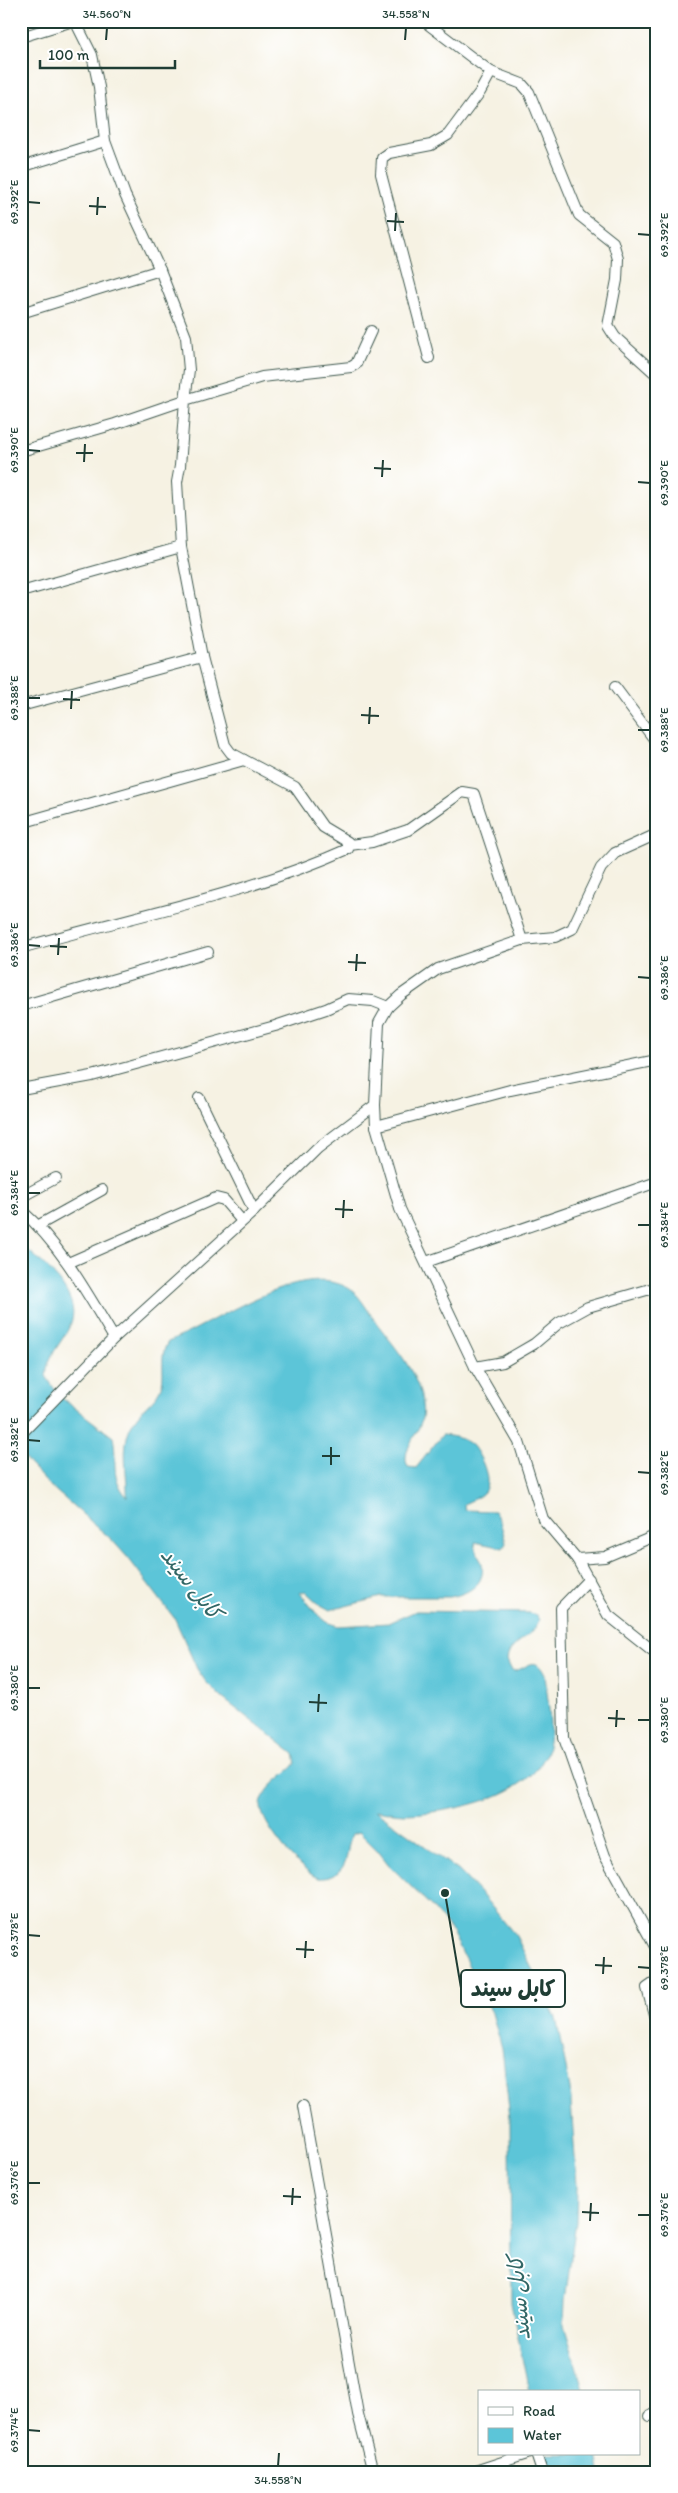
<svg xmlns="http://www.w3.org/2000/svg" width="678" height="2493" viewBox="0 0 678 2493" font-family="Itim,'Playpen Sans Arabic',sans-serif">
<rect width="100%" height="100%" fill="#fff"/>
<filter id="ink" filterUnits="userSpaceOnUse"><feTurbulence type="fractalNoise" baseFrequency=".02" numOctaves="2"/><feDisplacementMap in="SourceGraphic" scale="10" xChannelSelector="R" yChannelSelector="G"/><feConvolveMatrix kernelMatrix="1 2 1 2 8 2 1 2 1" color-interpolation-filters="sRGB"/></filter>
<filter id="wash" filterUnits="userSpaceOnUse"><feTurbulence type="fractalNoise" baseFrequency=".0096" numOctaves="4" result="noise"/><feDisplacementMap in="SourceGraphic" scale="20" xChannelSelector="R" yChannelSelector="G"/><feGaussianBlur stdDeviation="1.12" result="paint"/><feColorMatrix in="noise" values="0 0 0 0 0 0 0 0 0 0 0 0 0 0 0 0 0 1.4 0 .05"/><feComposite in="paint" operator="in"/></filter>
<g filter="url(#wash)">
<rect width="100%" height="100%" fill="#f6f2e3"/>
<g fill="#5cc5d8" stroke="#3e8186">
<path d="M 21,1245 C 41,1260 82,1295 71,1323 C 63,1343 47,1354 46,1376 L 59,1396 L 113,1437 C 118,1461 109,1476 127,1497 C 128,1473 119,1442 134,1421 C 142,1407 158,1400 162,1384 C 165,1370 159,1355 168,1342 C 213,1324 302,1259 350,1289 C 361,1296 370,1315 378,1325 C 395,1347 414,1368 421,1396 C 422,1404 424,1413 421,1422 C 417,1435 400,1453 408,1467 L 416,1468 L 442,1435 C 452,1436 464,1438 472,1445 C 480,1454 493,1480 484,1492 C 480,1497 470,1501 464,1504 L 465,1510 L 494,1511 L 500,1521 L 506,1543 L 503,1548 L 475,1542 C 475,1550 480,1557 482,1564 C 486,1585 467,1594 450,1597 L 381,1597 L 330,1610 L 319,1604 L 305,1591 L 300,1593 L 316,1613 L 327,1622 L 338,1626 L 389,1623 L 416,1611 L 530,1613 L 536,1615 L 539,1620 C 534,1638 509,1641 507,1660 L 511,1669 L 514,1671 C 527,1669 535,1653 545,1675 C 547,1698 554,1728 547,1751 C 532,1798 448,1813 405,1814 C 395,1814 385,1811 375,1810 L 459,1871 L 482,1895 L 516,1936 L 556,2018 L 570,2088 L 577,2186 L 576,2222 L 565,2300 L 564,2325 L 584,2392 L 529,2392 L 511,2303 L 510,2118 L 502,2048 L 492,2013 L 451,1930 L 434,1909 L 389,1865 L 378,1851 L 359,1832 L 352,1834 C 346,1847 350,1863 337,1873 C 333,1876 325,1879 319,1878 C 303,1875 259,1822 261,1805 C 263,1789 282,1777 293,1767 L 296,1763 L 294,1754 L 221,1697 L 206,1682 L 197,1669 L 175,1619 L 129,1559 L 111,1539 L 48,1484 L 21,1455 L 21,1380 L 27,1378 L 32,1371 L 28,1364 L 21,1361 Z"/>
<path d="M 543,2454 L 597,2454 L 600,2472 L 549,2472 Z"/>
</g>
</g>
<g filter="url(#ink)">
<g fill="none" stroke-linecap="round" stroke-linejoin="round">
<defs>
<g id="street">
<path d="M 428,21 L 429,25 L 491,72 L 522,84 L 529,92 L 579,215 L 613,242 L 618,259 L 617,280 L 608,326 L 615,337 L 657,375"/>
<path d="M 21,37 L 73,21"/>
<path d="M 21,167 L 105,141"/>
<path d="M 21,313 L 160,270"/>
<path d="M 429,358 L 381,174 L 382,158 L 389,153 L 431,145 L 448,135 L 480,92 L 491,72"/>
<path d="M 21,451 L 115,424 L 185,400 L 189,370 L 186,337 L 160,270 L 125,195 L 105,141 L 99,87 L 92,55 L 75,21"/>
<path d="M 21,592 L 181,547"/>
<path d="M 615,687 L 657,743"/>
<path d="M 21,706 L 202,657"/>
<path d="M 21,823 L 244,760"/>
<path d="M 350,845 L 372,842 L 408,830 L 462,792 L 474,794 L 522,940"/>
<path d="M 21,948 C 130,916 244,896 348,849 L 348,842 L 323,827 L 295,787 L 231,753 L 225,745 L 202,657 L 181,547 L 177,482 L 180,466 L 185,400 L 262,377 L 351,367 L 356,364 L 371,331"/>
<path d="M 21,1006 L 208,952"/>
<path d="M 21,1089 L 92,1076 L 275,1026 L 326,1009 L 348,999 L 373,1001 L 388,1007"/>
<path d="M 199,1098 L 254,1211"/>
<path d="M 375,1105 L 376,1126 L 400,1209 L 475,1367 L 519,1442 L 543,1519 L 577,1559 L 608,1615 L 652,1650 L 657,1650"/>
<path d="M 376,1126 L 510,1090 L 657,1060"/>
<path d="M 21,1197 L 56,1178"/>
<path d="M 21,1210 C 61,1245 87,1293 114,1338"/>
<path d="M 39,1225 L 102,1190"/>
<path d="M 426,1262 L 657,1182"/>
<path d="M 68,1263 L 216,1198 L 224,1200 L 242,1221"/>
<path d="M 475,1367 L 503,1362 L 534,1344 L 559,1323 L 588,1307 L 657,1287"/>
<path d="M 21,1434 L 114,1338 L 254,1211 L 318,1148 L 375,1105 L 379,1023 L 388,1007 L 401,995 L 438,969 L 522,940 L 555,937 L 572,929 L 601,868 L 615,853 L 657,834"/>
<path d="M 577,1559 L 605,1557 L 657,1535"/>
<path d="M 589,1579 L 561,1608 L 564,1738 L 605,1856 L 657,1950"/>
<path d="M 657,1981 L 647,1988 L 657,2026"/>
<path d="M 303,2106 L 358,2414 L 373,2472"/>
<path d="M 650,2416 L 657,2413"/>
<path d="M 536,2454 L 542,2472"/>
<path d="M 472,2472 L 527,2454"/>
</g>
</defs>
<use href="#street" stroke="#3f584e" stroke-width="12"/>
<use href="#street" stroke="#fff" stroke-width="10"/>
</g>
</g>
<path fill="none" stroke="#1f3d34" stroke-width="2" d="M 106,40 L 107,28M 405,40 L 406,28M 28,202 L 40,203M 89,206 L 106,207M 97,215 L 98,197M 387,221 L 404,222M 395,231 L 396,213M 638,234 L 650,235M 28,450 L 40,451M 76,453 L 93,453M 84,462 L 85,444M 374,468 L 391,469M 382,477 L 383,460M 638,482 L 650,483M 28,698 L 40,698M 63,699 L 80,700M 71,709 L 72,691M 361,715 L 379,716M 369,724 L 370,707M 638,730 L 650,730M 28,945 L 40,946M 50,946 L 67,947M 58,955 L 59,938M 348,962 L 366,963M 356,971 L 357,954M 638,977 L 650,978M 28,1193 L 40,1193M 335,1209 L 353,1210M 343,1218 L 344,1200M 638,1225 L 650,1225M 28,1440 L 40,1441M 322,1456 L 340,1456M 331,1465 L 331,1447M 638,1472 L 650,1473M 28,1688 L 40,1688M 309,1702 L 327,1703M 318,1712 L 319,1694M 608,1718 L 625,1719M 638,1720 L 650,1720M 616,1727 L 617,1710M 28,1935 L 40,1936M 296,1949 L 314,1950M 305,1958 L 306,1941M 595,1965 L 612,1966M 638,1967 L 650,1968M 603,1974 L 604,1957M 28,2183 L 40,2183M 283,2196 L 301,2197M 292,2205 L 293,2188M 582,2212 L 599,2213M 638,2215 L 650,2215M 590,2221 L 591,2203M 28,2430 L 40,2431M 278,2466 L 279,2453"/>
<g text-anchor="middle" stroke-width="4" stroke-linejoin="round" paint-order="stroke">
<g font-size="22" font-style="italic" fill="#316665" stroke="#fff">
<text transform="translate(192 1583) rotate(52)" y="8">کابل سيند</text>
<text transform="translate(518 2298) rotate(-95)" y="8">کابل سيند</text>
</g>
</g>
<path fill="none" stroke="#1f3d34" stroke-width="2" d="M445 1893L461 1988"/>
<circle fill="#1f3d34" stroke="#fff" stroke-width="2" cx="445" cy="1893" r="5"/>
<rect fill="#fff" stroke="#1f3d34" stroke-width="2" x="461" y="1970" width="104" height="37" rx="5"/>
<g font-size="22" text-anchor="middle" font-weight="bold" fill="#1f3d34">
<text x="513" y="1996">کابل سيند</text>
</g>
<rect width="678" height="2493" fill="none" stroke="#fff" stroke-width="55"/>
<rect x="478" y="2390" width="162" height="65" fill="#ffffff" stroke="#a5b1ae"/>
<rect x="488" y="2407" width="25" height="8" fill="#ffffff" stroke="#a5b1ae"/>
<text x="523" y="2416" font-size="15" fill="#1f3d34">Road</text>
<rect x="488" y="2428" width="25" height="15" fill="#5cc5d8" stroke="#a5b1ae"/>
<text x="523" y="2440" font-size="15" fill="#1f3d34">Water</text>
<path d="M40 60v8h135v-8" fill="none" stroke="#1f3d34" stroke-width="2.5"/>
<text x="48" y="60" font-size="15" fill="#1f3d34" stroke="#ffffff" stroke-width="4" paint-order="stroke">100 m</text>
<rect x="28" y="28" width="622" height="2438" fill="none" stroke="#1f3d34" stroke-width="2"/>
<g font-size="12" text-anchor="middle" fill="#1f3d34">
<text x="107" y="18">34.560°N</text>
<text x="406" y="18">34.558°N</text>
<text transform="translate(14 202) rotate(-90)" y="4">69.392°E</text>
<text transform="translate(664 235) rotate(-90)" y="4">69.392°E</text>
<text transform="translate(14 450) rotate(-90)" y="4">69.390°E</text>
<text transform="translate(664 483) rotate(-90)" y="4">69.390°E</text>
<text transform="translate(14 698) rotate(-90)" y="4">69.388°E</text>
<text transform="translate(664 730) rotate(-90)" y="4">69.388°E</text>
<text transform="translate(14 945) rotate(-90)" y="4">69.386°E</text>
<text transform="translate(664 978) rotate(-90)" y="4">69.386°E</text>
<text transform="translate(14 1193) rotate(-90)" y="4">69.384°E</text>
<text transform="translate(664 1225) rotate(-90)" y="4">69.384°E</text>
<text transform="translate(14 1440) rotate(-90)" y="4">69.382°E</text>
<text transform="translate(664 1473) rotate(-90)" y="4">69.382°E</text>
<text transform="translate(14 1688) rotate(-90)" y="4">69.380°E</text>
<text transform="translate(664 1720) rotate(-90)" y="4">69.380°E</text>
<text transform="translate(14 1935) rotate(-90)" y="4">69.378°E</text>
<text transform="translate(664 1968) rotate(-90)" y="4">69.378°E</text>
<text transform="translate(14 2183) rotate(-90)" y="4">69.376°E</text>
<text transform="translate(664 2215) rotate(-90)" y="4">69.376°E</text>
<text transform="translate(14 2430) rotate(-90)" y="4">69.374°E</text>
<text x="278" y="2484">34.558°N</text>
</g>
</svg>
